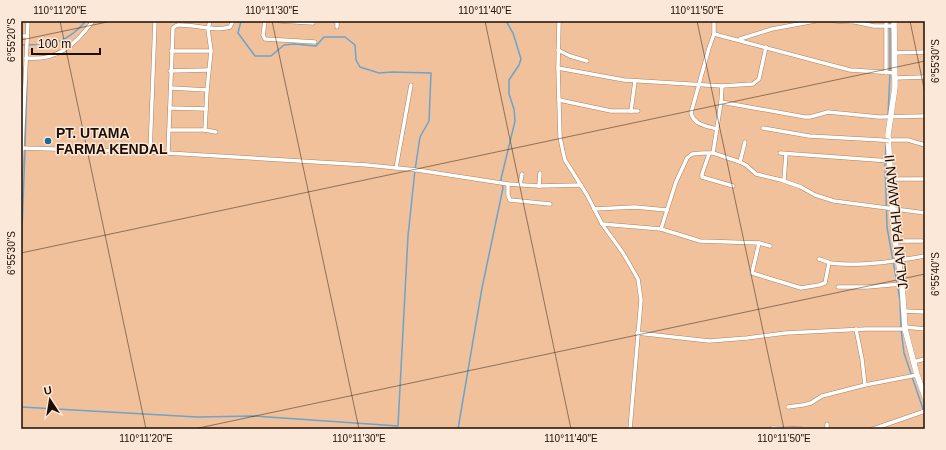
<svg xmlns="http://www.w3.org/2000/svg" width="946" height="450" viewBox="0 0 946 450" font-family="Arial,sans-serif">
<rect width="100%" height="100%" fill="#f0c19b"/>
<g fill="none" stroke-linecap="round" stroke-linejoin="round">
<g stroke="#6ba4cc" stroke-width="1.5">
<path d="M 21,45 L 25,45"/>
<path d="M 28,45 C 56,44 66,43 86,21"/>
<path d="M 888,116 L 890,74 L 890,21"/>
<path d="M 886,145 L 885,162 L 887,227 L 900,300 L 901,329 L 904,353 L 925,415"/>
<path d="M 25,147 L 27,81"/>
<path d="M 21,254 L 25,150"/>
<path d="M 21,407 L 197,417 L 254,416 L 398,426 L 408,236 L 415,170 L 420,137 L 429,121 L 431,73 L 392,72 L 379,73 L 360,67 L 356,60 L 355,45 L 345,37 L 324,37 L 316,46 L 294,44 L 284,45 L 271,56 L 255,56 L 238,33 L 241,21"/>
<path d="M 458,429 L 482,288 L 503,188 L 501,179 L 515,121 L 514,109 L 509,94 L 509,80 L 519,65 L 521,59 L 513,33 L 506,21"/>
</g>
<defs>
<g id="street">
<path d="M 265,21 L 263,35 L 265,39 L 315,42"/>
<path d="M 280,21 L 313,23"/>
<path d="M 559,21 L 558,68 L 560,137 L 563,152 L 565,160 L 587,195 L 602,224 L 623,253 L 638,279 L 641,300 L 630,429"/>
<path d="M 714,21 L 714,34 L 850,70 L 895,73"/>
<path d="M 835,21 L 855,22 L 874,26 L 894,26"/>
<path d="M 886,21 L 886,73"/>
<path d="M 337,27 L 337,21"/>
<path d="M 714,34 L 709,48 L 691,113 C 694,125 707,126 717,129"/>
<path d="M 21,36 L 27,36"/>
<path d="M 740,39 L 772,29 L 815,21"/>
<path d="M 558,50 L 570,56 L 587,61"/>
<path d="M 171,51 L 211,51"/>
<path d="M 894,53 L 925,52"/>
<path d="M 26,58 C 58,61 75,45 93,21"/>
<path d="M 558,68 L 624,80 L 722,86 L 753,84 L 759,79 L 766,47"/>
<path d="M 170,71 L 208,70"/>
<path d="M 895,78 L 925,77"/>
<path d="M 722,86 L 721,102 L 805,117 L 810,117 L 828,112 L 879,117 L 925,116"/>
<path d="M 171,88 L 207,90"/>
<path d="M 559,100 L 611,111 L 638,111"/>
<path d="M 170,108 L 206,109"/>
<path d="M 631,111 L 635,81"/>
<path d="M 763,128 L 809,136 L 881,140"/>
<path d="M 169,130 L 205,130 L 216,132"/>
<path d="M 205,130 L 207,90 L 211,51 L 208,29 L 210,21"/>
<path d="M 888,140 L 908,140 L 925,145"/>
<path d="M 22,148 L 150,152 L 367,165 L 417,170 L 508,184 L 539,186 L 581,185"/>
<path d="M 150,152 L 155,21"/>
<path d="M 168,153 L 173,28 C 175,26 175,26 178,25 C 195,24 213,32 230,27 L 233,21"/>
<path d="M 713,153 L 721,102"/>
<path d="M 780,153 L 890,161"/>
<path d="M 709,154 L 702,174 L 702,177 L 733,186"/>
<path d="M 740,162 L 745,142"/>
<path d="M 396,168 L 411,85"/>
<path d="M 21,169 L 28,21"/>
<path d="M 891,179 L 925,179"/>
<path d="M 784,180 L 786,154"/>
<path d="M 508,184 L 508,195 L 510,200 L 550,204"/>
<path d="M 520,185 L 522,174"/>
<path d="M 539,186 L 540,173"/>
<path d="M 594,209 L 635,207 L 667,210 L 676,182 L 687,158 L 692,154 L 703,153 L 713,153 L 740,162 L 746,165 L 756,174 L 781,180 L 801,187 L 815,195 L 834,201 L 925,213"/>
<path d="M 602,224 L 661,229 L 700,241 L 759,243 L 770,246"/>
<path d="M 661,229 L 667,210"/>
<path d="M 895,241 L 922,241"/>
<path d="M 759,243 L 752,273 L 801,288 L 819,285 L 825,283 L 829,263"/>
<path d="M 819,259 C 823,260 827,262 831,263 C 862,267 895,261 925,256"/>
<path d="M 838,287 L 867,287 L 902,284"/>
<path d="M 905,311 L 925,312"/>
<path d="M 905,327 L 925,329"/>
<path d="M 856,329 L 862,359 L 865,385"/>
<path d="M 637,333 L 709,341 L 747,338 L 786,333 L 866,329 L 905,329"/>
<path d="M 913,362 L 925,359"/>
<path d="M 788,407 L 803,405 L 811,403 L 822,396 L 865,385 L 917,375"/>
<path d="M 772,429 L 772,428 L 801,429"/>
<path d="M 827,429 L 827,424"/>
<path d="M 873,429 L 925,411"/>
</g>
<path id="secondary" d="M 894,21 L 895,87 L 888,135 L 894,233 L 902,284 L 905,329 L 917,375 L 925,397"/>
</defs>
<use href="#street" stroke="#ad815d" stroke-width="4.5"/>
<use href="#secondary" stroke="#ad815d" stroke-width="6"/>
<use href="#street" stroke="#fff" stroke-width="3.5"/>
<use href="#secondary" stroke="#fff" stroke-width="5.5"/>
<defs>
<path id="street-bridge" d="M 881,140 L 889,141"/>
</defs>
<use href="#street-bridge" stroke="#ad815d" stroke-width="4.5" stroke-linecap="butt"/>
<use href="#street-bridge" stroke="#fff" stroke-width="3.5"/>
</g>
<path fill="none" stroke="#1d0d02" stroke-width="1" stroke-opacity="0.45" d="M 60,21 L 146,429M 272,21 L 359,429M 485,21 L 571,429M 697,21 L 784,429M 910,21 L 925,93M 21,40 L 112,21M 21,253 L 925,61M 194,429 L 925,274"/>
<circle fill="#146b9b" stroke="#fce8d9" stroke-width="1.5" cx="48" cy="141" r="4"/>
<g text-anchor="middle" stroke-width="3" stroke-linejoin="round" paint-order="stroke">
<g font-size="14" font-weight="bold" fill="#1d0d02" stroke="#fce8d9" text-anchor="start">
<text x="56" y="138">PT. UTAMA<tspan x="56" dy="16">FARMA KENDAL</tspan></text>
</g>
<g font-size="14" fill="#1d0d02" stroke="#fce8d9">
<text transform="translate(896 222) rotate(-96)" y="5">JALAN PAHLAWAN II</text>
</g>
</g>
<rect width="946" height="450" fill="none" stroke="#fce8d9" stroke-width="44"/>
<g transform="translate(50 400) rotate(348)" stroke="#fce8d9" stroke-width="3" paint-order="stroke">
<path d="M0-3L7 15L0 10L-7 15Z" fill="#1d0d02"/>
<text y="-6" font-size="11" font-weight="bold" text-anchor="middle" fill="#1d0d02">U</text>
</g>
<path d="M32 48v6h68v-6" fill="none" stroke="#1d0d02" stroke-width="2"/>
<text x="38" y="48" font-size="12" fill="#1d0d02" stroke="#fce8d9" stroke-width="3" paint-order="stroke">100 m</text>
<rect x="22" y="22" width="902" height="406" fill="none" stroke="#1d0d02" stroke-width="1.5"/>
<g font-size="10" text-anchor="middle" fill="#1d0d02">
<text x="60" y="14">110°11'20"E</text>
<text x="272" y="14">110°11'30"E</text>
<text x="485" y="14">110°11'40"E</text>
<text x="697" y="14">110°11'50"E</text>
<text transform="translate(11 40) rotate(-90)" y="4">6°55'20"S</text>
<text transform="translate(935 61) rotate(-90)" y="4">6°55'30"S</text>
<text transform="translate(11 253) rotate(-90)" y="4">6°55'30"S</text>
<text transform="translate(935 274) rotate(-90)" y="4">6°55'40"S</text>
<text x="146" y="442">110°11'20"E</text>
<text x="359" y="442">110°11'30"E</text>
<text x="571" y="442">110°11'40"E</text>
<text x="784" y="442">110°11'50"E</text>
</g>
</svg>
